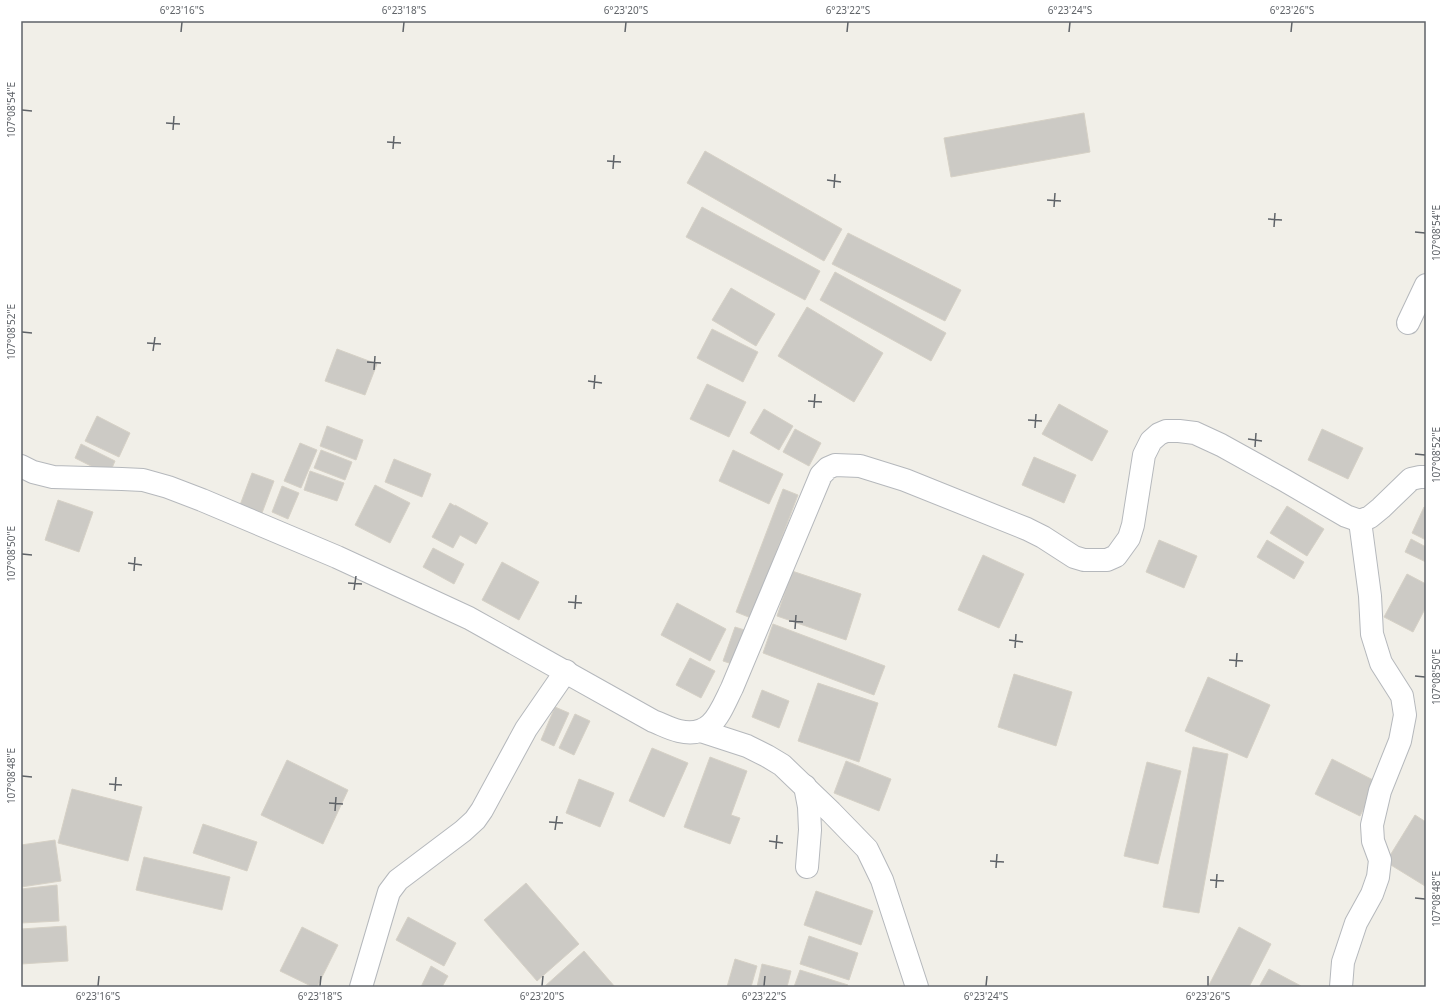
<svg xmlns="http://www.w3.org/2000/svg" width="1447" height="1008" viewBox="0 0 1447 1008" font-family="'Noto Sans',sans-serif">
<rect width="100%" height="100%" fill="#f1efe8"/>
<g fill="#cccac5" stroke="#d6d1c6">
<path d="M 1084,113 L 1090,152 L 951,177 L 944,138 Z"/>
<path d="M 705,151 L 842,229 L 824,261 L 687,183 Z"/>
<path d="M 702,207 L 820,271 L 805,300 L 686,237 Z"/>
<path d="M 848,233 L 961,290 L 945,321 L 832,264 Z"/>
<path d="M 835,272 L 946,333 L 931,361 L 820,300 Z"/>
<path d="M 731,288 L 775,314 L 756,346 L 712,320 Z"/>
<path d="M 807,307 L 883,353 L 854,402 L 778,356 Z"/>
<path d="M 712,329 L 758,352 L 743,382 L 697,358 Z"/>
<path d="M 337,349 L 377,364 L 365,395 L 325,381 Z"/>
<path d="M 707,384 L 746,402 L 729,437 L 690,419 Z"/>
<path d="M 1059,404 L 1108,431 L 1092,461 L 1042,434 Z"/>
<path d="M 764,409 L 793,426 L 779,450 L 750,433 Z"/>
<path d="M 97,416 L 130,433 L 119,457 L 85,441 Z"/>
<path d="M 327,426 L 363,440 L 356,460 L 320,446 Z"/>
<path d="M 795,429 L 821,443 L 809,466 L 783,452 Z"/>
<path d="M 1322,429 L 1363,448 L 1348,479 L 1308,460 Z"/>
<path d="M 300,443 L 317,450 L 301,488 L 284,481 Z"/>
<path d="M 81,444 L 115,461 L 109,475 L 75,458 Z"/>
<path d="M 321,450 L 352,462 L 345,480 L 314,468 Z"/>
<path d="M 733,450 L 783,474 L 769,504 L 719,481 Z"/>
<path d="M 1034,457 L 1076,475 L 1064,503 L 1022,485 Z"/>
<path d="M 394,459 L 431,474 L 422,497 L 385,482 Z"/>
<path d="M 310,471 L 344,483 L 337,501 L 304,490 Z"/>
<path d="M 252,473 L 274,481 L 262,513 L 240,505 Z"/>
<path d="M 375,485 L 410,503 L 390,543 L 355,525 Z"/>
<path d="M 282,486 L 299,493 L 288,519 L 272,512 Z"/>
<path d="M 783,489 L 798,495 L 751,618 L 736,612 Z"/>
<path d="M 58,500 L 93,512 L 79,552 L 45,540 Z"/>
<path d="M 450,503 L 455,506 L 455,505 L 488,523 L 476,544 L 460,535 L 453,548 L 432,537 Z"/>
<path d="M 1287,506 L 1324,529 L 1307,556 L 1270,533 Z"/>
<path d="M 1424,507 L 1426,508 L 1426,540 L 1412,533 Z"/>
<path d="M 1411,539 L 1426,547 L 1426,562 L 1405,552 Z"/>
<path d="M 1159,540 L 1197,556 L 1184,588 L 1146,572 Z"/>
<path d="M 1267,540 L 1304,562 L 1294,579 L 1257,557 Z"/>
<path d="M 433,548 L 464,564 L 454,584 L 423,567 Z"/>
<path d="M 983,555 L 1024,574 L 999,628 L 958,610 Z"/>
<path d="M 502,562 L 539,582 L 519,620 L 482,600 Z"/>
<path d="M 792,571 L 861,594 L 846,640 L 777,616 Z"/>
<path d="M 1407,574 L 1426,584 L 1426,607 L 1413,632 L 1384,617 Z"/>
<path d="M 677,603 L 726,629 L 710,661 L 661,635 Z"/>
<path d="M 773,624 L 885,666 L 874,695 L 763,653 Z"/>
<path d="M 735,627 L 751,632 L 738,666 L 723,661 Z"/>
<path d="M 690,658 L 715,671 L 701,698 L 676,685 Z"/>
<path d="M 1014,674 L 1072,692 L 1056,746 L 998,727 Z"/>
<path d="M 1208,677 L 1270,705 L 1247,758 L 1185,731 Z"/>
<path d="M 818,683 L 878,703 L 859,762 L 798,741 Z"/>
<path d="M 762,690 L 789,701 L 779,728 L 752,717 Z"/>
<path d="M 555,707 L 569,713 L 554,746 L 541,740 Z"/>
<path d="M 575,714 L 590,721 L 574,755 L 559,748 Z"/>
<path d="M 1193,747 L 1228,754 L 1199,913 L 1163,907 Z"/>
<path d="M 652,748 L 688,763 L 664,817 L 629,801 Z"/>
<path d="M 710,757 L 747,771 L 731,815 L 740,818 L 730,844 L 684,827 Z"/>
<path d="M 1332,759 L 1377,782 L 1360,816 L 1315,794 Z"/>
<path d="M 287,760 L 348,790 L 323,844 L 261,815 Z"/>
<path d="M 846,761 L 891,779 L 879,811 L 834,793 Z"/>
<path d="M 1147,762 L 1181,771 L 1158,864 L 1124,856 Z"/>
<path d="M 579,779 L 614,793 L 600,827 L 566,813 Z"/>
<path d="M 72,789 L 142,807 L 128,861 L 58,843 Z"/>
<path d="M 1415,815 L 1426,822 L 1426,883 L 1425,886 L 1386,862 Z"/>
<path d="M 203,824 L 257,842 L 247,871 L 193,853 Z"/>
<path d="M 55,840 L 61,881 L 21,887 L 21,845 Z"/>
<path d="M 144,857 L 230,877 L 222,910 L 136,890 Z"/>
<path d="M 526,883 L 579,944 L 537,981 L 484,920 Z"/>
<path d="M 57,885 L 59,921 L 21,923 L 21,889 Z"/>
<path d="M 816,891 L 873,911 L 861,945 L 804,925 Z"/>
<path d="M 408,917 L 456,943 L 444,966 L 396,940 Z"/>
<path d="M 66,926 L 68,961 L 21,964 L 21,929 Z"/>
<path d="M 302,927 L 338,945 L 317,987 L 313,987 L 280,971 Z"/>
<path d="M 1239,927 L 1271,944 L 1249,987 L 1208,987 Z"/>
<path d="M 809,936 L 858,953 L 849,980 L 800,964 Z"/>
<path d="M 584,951 L 615,987 L 544,987 Z"/>
<path d="M 735,959 L 757,966 L 751,987 L 727,987 Z"/>
<path d="M 762,964 L 791,971 L 787,987 L 757,987 Z"/>
<path d="M 431,966 L 448,976 L 442,987 L 421,987 Z"/>
<path d="M 1269,969 L 1301,986 L 1301,987 L 1259,987 Z"/>
<path d="M 800,970 L 848,985 L 847,987 L 794,987 Z"/>
</g>
<g fill="none" stroke-linecap="round" stroke-linejoin="round">
<defs>
<g id="minor">
<path d="M 1408,323 L 1426,285"/>
<path d="M 21,466 L 33,472 L 53,477 L 122,479 L 143,480 L 168,487 L 202,500 L 337,557 L 469,618 L 653,721 C 661,724 670,729 679,731 C 712,739 720,712 732,688 L 821,475 L 828,468 L 835,465 L 860,466 L 905,480 L 1027,529 L 1043,537 L 1074,557 L 1084,560 L 1107,560 L 1116,556 L 1129,538 L 1133,525 L 1144,455 L 1151,441 L 1159,434 L 1166,431 L 1179,431 L 1195,433 L 1221,445 L 1284,480 L 1346,516 L 1360,521 L 1370,517 L 1381,508 L 1411,479 L 1420,477 L 1426,477"/>
<path d="M 701,731 L 747,746 L 767,756 L 782,765 L 831,812 L 867,849 L 882,880 L 917,987"/>
<path d="M 805,786 L 809,807 L 810,830 L 807,867"/>
<path d="M 361,987 L 389,892 L 398,880 L 463,831 L 475,820 L 482,810 L 526,729 L 566,671"/>
<path d="M 1341,987 L 1343,962 L 1356,923 L 1372,894 L 1378,877 L 1380,860 L 1373,841 L 1372,825 L 1380,791 L 1400,741 L 1405,715 L 1402,696 L 1381,663 L 1372,634 L 1370,596 L 1360,521"/>
</g>
</defs>
<use href="#minor" stroke="#b5b8bc" stroke-width="24"/>
<use href="#minor" stroke="#fff" stroke-width="22"/>
</g>
<path fill="none" stroke="#5f6368" stroke-width="1.5" d="M 181,32 L 182,22M 403,32 L 404,22M 625,32 L 626,22M 847,32 L 848,22M 1069,32 L 1070,22M 1291,32 L 1292,22M 22,110 L 32,111M 166,123 L 180,124M 173,130 L 174,116M 387,142 L 401,143M 393,149 L 394,136M 607,161 L 621,162M 613,169 L 614,155M 827,180 L 841,182M 834,188 L 835,174M 1047,200 L 1061,201M 1054,207 L 1055,193M 1268,219 L 1282,220M 1274,227 L 1275,213M 1415,232 L 1425,233M 22,332 L 32,333M 147,343 L 161,344M 153,351 L 155,337M 367,362 L 381,363M 374,370 L 375,356M 588,381 L 602,383M 594,389 L 595,375M 808,401 L 822,402M 814,408 L 815,394M 1028,420 L 1042,421M 1035,428 L 1036,414M 1248,439 L 1262,441M 1255,447 L 1256,433M 1415,454 L 1425,455M 22,554 L 32,555M 128,563 L 142,565M 134,571 L 135,557M 348,583 L 362,584M 354,590 L 356,576M 568,602 L 582,603M 575,609 L 576,595M 789,621 L 803,622M 795,629 L 796,615M 1009,640 L 1023,642M 1015,648 L 1016,634M 1229,660 L 1243,661M 1236,667 L 1237,653M 1415,676 L 1425,677M 22,776 L 32,777M 109,784 L 122,785M 115,791 L 116,777M 329,803 L 343,804M 335,811 L 336,797M 549,822 L 563,823M 555,830 L 557,816M 769,841 L 783,843M 776,849 L 777,835M 990,861 L 1004,862M 996,868 L 997,854M 1210,880 L 1224,881M 1216,888 L 1217,874M 1415,898 L 1425,899M 98,986 L 99,976M 320,986 L 321,976M 542,986 L 543,976M 764,986 L 765,976M 986,986 L 987,976M 1208,986 L 1208,976"/>
<rect width="1447" height="1008" fill="none" stroke="#ffffff" stroke-width="44"/>
<rect x="22" y="22" width="1403" height="964" fill="none" stroke="#5f6368" stroke-width="1.5"/>
<g font-size="10" text-anchor="middle" fill="#5f6368">
<text x="182" y="14">6°23'16"S</text>
<text x="404" y="14">6°23'18"S</text>
<text x="626" y="14">6°23'20"S</text>
<text x="848" y="14">6°23'22"S</text>
<text x="1070" y="14">6°23'24"S</text>
<text x="1292" y="14">6°23'26"S</text>
<text transform="translate(11 110) rotate(-90)" y="4">107°08'54"E</text>
<text transform="translate(1436 233) rotate(-90)" y="4">107°08'54"E</text>
<text transform="translate(11 332) rotate(-90)" y="4">107°08'52"E</text>
<text transform="translate(1436 455) rotate(-90)" y="4">107°08'52"E</text>
<text transform="translate(11 554) rotate(-90)" y="4">107°08'50"E</text>
<text transform="translate(1436 677) rotate(-90)" y="4">107°08'50"E</text>
<text transform="translate(11 776) rotate(-90)" y="4">107°08'48"E</text>
<text transform="translate(1436 899) rotate(-90)" y="4">107°08'48"E</text>
<text x="98" y="1000">6°23'16"S</text>
<text x="320" y="1000">6°23'18"S</text>
<text x="542" y="1000">6°23'20"S</text>
<text x="764" y="1000">6°23'22"S</text>
<text x="986" y="1000">6°23'24"S</text>
<text x="1208" y="1000">6°23'26"S</text>
</g>
</svg>
